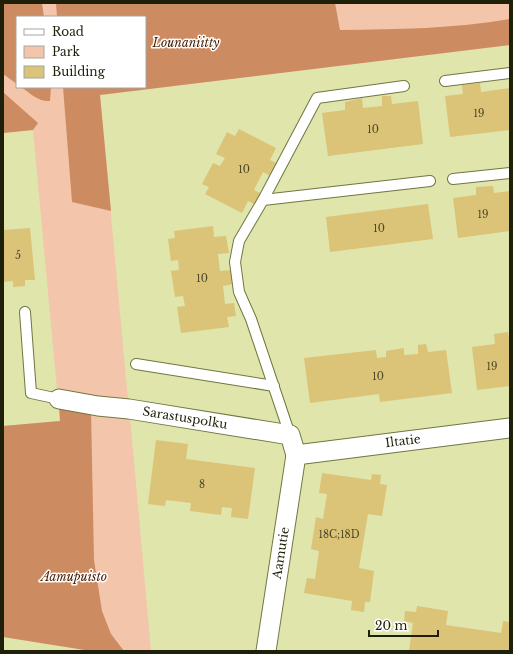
<svg xmlns="http://www.w3.org/2000/svg" width="513" height="654" viewBox="0 0 513 654" font-family="'Libre Baskerville',serif">
<rect width="100%" height="100%" fill="#dfe5ab"/>
<g fill="#f3c6ac" fill-rule="evenodd">
<path d="M 3,3 L 510,3 L 510,45 L 100,95 L 128,400 L 57,390 L 33,130 L 3,133 ZM 17,17 L 145,17 L 145,87 L 17,87 Z"/>
<path d="M 59,405 L 130,417 L 151,651 L 91,651 L 3,637 L 3,426 L 60,421 Z"/>
</g>
<g fill="#cd8b61">
<path d="M 3,3 L 42,3 L 44,17 L 17,17 L 17,84 L 3,74 Z"/>
<path d="M 56,3 L 335,3 L 340,30 C 397,29 454,29 510,19 L 510,45 L 100,95 L 111,211 L 72,202 L 63,87 L 145,87 L 145,17 L 57,17 Z"/>
<path d="M 21,87 L 51,87 L 50,101 C 38,102 30,93 21,87 Z"/>
<path d="M 3,92 L 38,123 L 33,130 L 3,133 Z"/>
<path d="M 59,405 L 91,410 L 94,560 L 102,611 L 111,634 L 124,651 L 91,651 L 3,637 L 3,426 L 60,421 Z"/>
</g>
<g fill="#dbc378">
<path d="M 480,83 L 481,92 L 510,88 L 510,130 L 450,137 L 445,96 L 463,94 L 462,85 Z"/>
<path d="M 382,96 L 391,96 L 392,104 L 418,101 L 423,144 L 328,156 L 322,113 L 345,110 L 345,102 L 362,98 L 363,108 L 382,106 Z"/>
<path d="M 239,129 L 276,148 L 270,160 L 280,165 L 274,178 L 263,172 L 254,190 L 262,194 L 256,205 L 248,201 L 242,213 L 205,194 L 209,187 L 202,184 L 213,163 L 220,166 L 225,158 L 216,154 L 227,132 L 235,136 Z"/>
<path d="M 493,186 L 494,193 L 510,191 L 510,231 L 458,238 L 453,198 L 476,195 L 476,187 Z"/>
<path d="M 428,204 L 433,239 L 330,252 L 326,217 Z"/>
<path d="M 213,226 L 214,237 L 226,236 L 229,253 L 218,254 L 220,271 L 231,270 L 233,284 L 223,286 L 225,304 L 234,303 L 236,316 L 227,317 L 229,327 L 181,333 L 177,307 L 185,306 L 183,296 L 175,297 L 171,271 L 179,270 L 178,260 L 171,261 L 168,239 L 175,238 L 174,231 Z"/>
<path d="M 30,228 L 35,280 L 25,280 L 25,286 L 13,287 L 13,281 L 3,282 L 3,230 Z"/>
<path d="M 508,332 L 510,343 L 510,386 L 477,390 L 472,347 L 495,344 L 494,334 Z"/>
<path d="M 426,344 L 428,352 L 446,350 L 452,393 L 380,402 L 379,394 L 310,403 L 304,358 L 376,350 L 377,358 L 386,357 L 386,351 L 404,348 L 404,355 L 418,354 L 418,345 Z"/>
<path d="M 156,440 L 188,444 L 186,459 L 255,468 L 248,519 L 231,517 L 232,508 L 222,507 L 221,515 L 190,511 L 191,503 L 166,500 L 165,506 L 148,504 Z"/>
<path d="M 322,473 L 371,480 L 372,474 L 381,475 L 380,484 L 387,485 L 382,516 L 368,514 L 359,568 L 374,571 L 370,602 L 365,602 L 364,612 L 351,610 L 352,601 L 304,593 L 307,578 L 315,579 L 319,551 L 311,549 L 316,517 L 323,519 L 327,494 L 319,493 Z"/>
<path d="M 417,606 L 448,611 L 446,625 L 501,633 L 503,621 L 510,622 L 510,651 L 409,651 L 413,623 L 404,621 L 405,611 L 416,612 Z"/>
</g>
<g fill="none" stroke-linecap="round" stroke-linejoin="round">
<defs>
<g id="lane">
<path d="M 445,81 L 510,73"/>
<path d="M 453,179 L 510,173"/>
<path d="M 263,200 L 317,98 L 404,86"/>
<path d="M 25,312 L 31,393 L 59,399"/>
<path d="M 136,364 L 274,386"/>
<path d="M 290,435 L 251,319 L 239,292 L 235,262 L 239,241 L 263,200 L 430,181"/>
</g>
<g id="street">
<path d="M 59,399 L 98,406 L 129,409 L 290,435 L 296,455 L 266,651"/>
<path d="M 296,455 L 510,428"/>
</g>
</defs>
<use href="#lane" stroke="#727641" stroke-width="12"/>
<use href="#street" stroke="#727641" stroke-width="21"/>
<use href="#lane" stroke="#fff" stroke-width="10"/>
<use href="#street" stroke="#fff" stroke-width="19"/>
</g>
<g text-anchor="middle" stroke-width="3" stroke-linejoin="round" paint-order="stroke">
<g font-size="10" fill="#4d4925">
<text x="479" y="117">19</text>
<text x="373" y="133">10</text>
<text x="244" y="173">10</text>
<text x="483" y="218">19</text>
<text x="379" y="232">10</text>
<text x="18" y="259">5</text>
<text x="202" y="282">10</text>
<text x="492" y="370">19</text>
<text x="378" y="380">10</text>
<text x="202" y="488">8</text>
<text x="339" y="538">18C;18D</text>
</g>
<g font-size="12" font-style="italic" fill="#471c00" stroke="#fff">
<text x="186" y="47">Lounaniitty</text>
<text x="74" y="581">Aamupuisto</text>
</g>
<g font-size="12" fill="#1e2009" stroke="#fff">
<text transform="translate(185 418) rotate(9)" y="4">Sarastuspolku</text>
<text transform="translate(403 441) rotate(-7)" y="4">Iltatie</text>
<text transform="translate(281 553) rotate(-81)" y="4">Aamutie</text>
</g>
</g>
<rect width="513" height="654" fill="none" stroke="#1e2009" stroke-width="8"/>
<rect x="16" y="16" width="130" height="72" fill="#ffffff" stroke="#a5a69d"/>
<rect x="24" y="29" width="20" height="6" fill="#ffffff" stroke="#a5a69d"/>
<text x="52" y="36" font-size="12" fill="#1e2009">Road</text>
<rect x="24" y="46" width="20" height="12" fill="#f3c6ac" stroke="#a5a69d"/>
<text x="52" y="56" font-size="12" fill="#1e2009">Park</text>
<rect x="24" y="66" width="20" height="12" fill="#dbc378" stroke="#a5a69d"/>
<text x="52" y="76" font-size="12" fill="#1e2009">Building</text>
<path d="M369 630v6h69v-6" fill="none" stroke="#1e2009" stroke-width="2"/>
<text x="375" y="630" font-size="12" fill="#1e2009" stroke="#ffffff" stroke-width="3" paint-order="stroke">20 m</text>
</svg>
